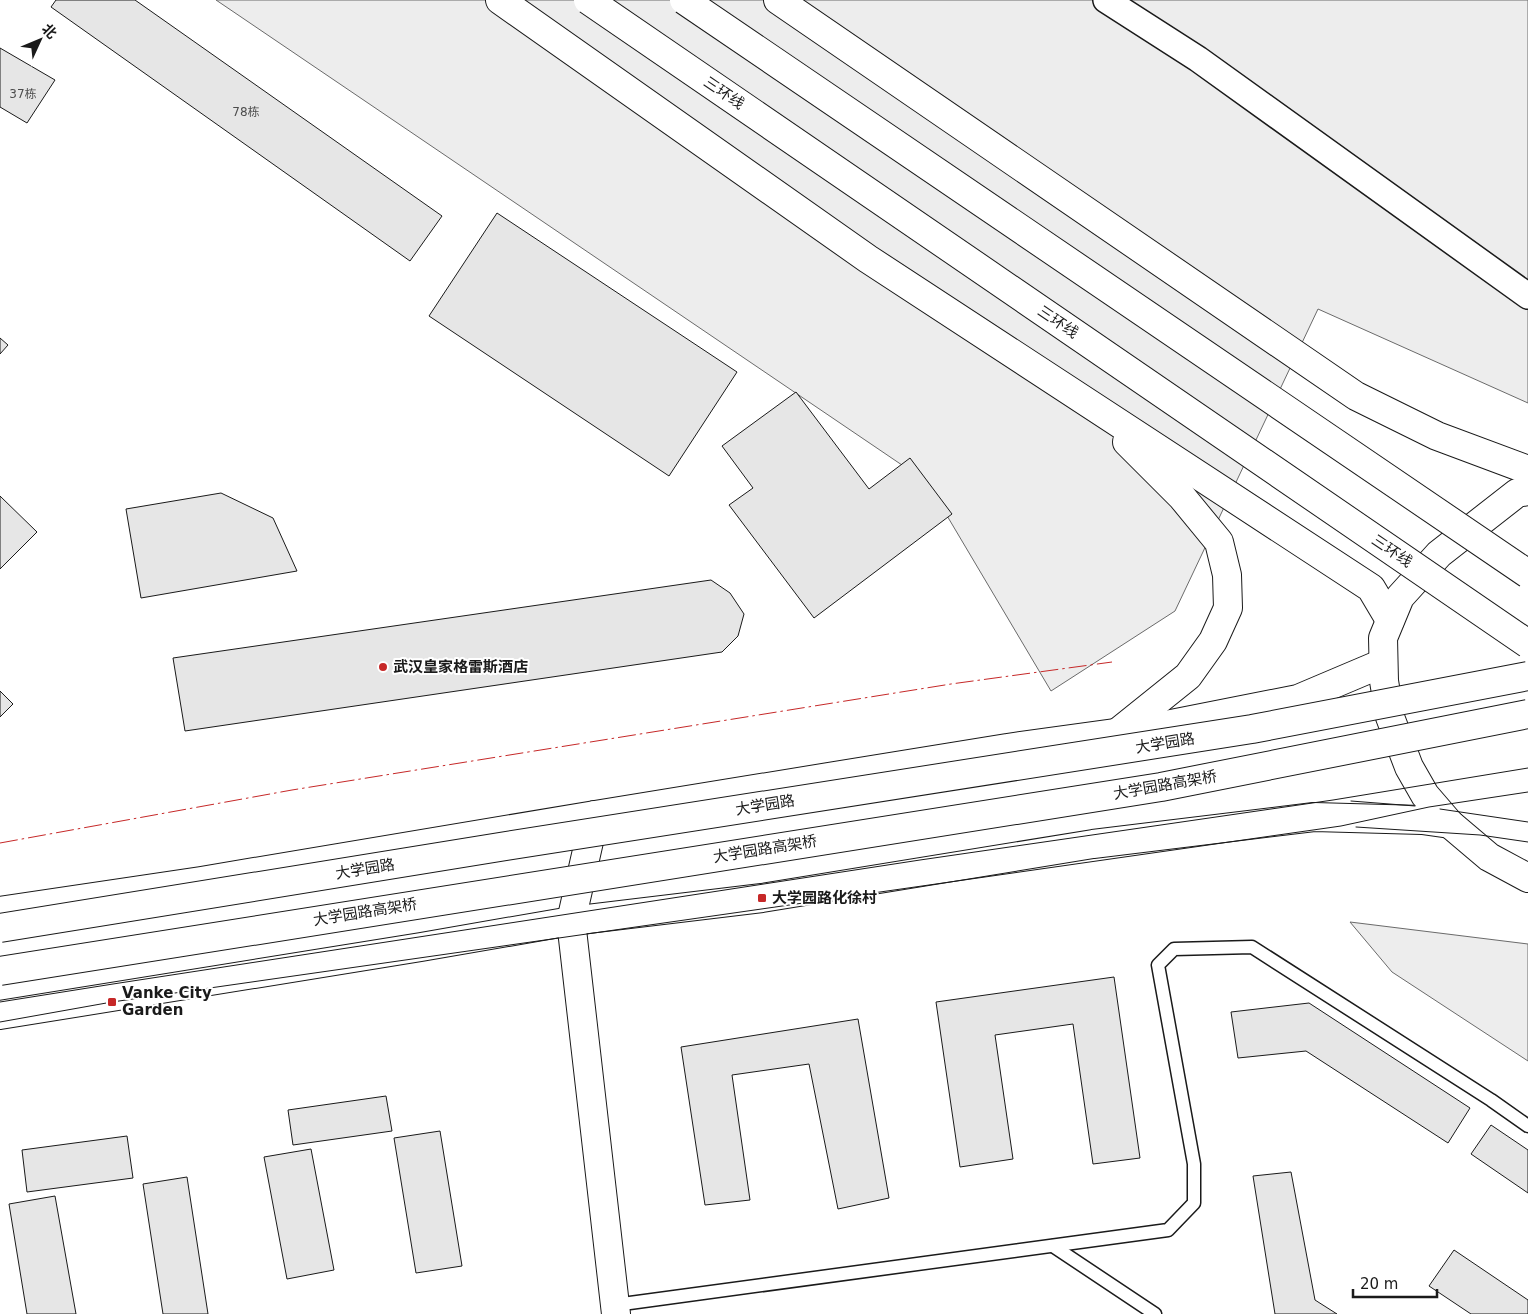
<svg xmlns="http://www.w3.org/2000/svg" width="1528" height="1314" viewBox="0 0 1528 1314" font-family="'DejaVu Sans','Noto Sans SC',sans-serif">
<rect width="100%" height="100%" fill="#fff"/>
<g fill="#ededed" stroke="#6a6a6a">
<path d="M 216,0 L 1528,0 L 1528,403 L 1318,309 L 1175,611 L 1051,691 L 927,482 Z"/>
<path d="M 1350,922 L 1528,944 L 1528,1061 L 1392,972 Z"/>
</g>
<g fill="#e6e6e6" stroke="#1a1a1a">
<path d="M 56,0 L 135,0 L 442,216 L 410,261 L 51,7 Z"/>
<path d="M 0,48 L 55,80 L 27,123 L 0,107 Z"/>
<path d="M 497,213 L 737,372 L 669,476 L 429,316 Z"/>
<path d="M 0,338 L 8,345 L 0,354 Z"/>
<path d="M 796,392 L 869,489 L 910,458 L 952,514 L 814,618 L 729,505 L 753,488 L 722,446 Z"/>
<path d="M 221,493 L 273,518 L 297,571 L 141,598 L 126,509 Z"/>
<path d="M 0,496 L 37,532 L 0,569 Z"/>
<path d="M 711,580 L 730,593 L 744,614 L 738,636 L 722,652 L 185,731 L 173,658 Z"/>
<path d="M 0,691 L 13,704 L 0,717 Z"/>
<path d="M 1114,977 L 1140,1158 L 1093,1164 L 1073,1024 L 995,1035 L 1013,1159 L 960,1167 L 936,1002 Z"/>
<path d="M 1309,1003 L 1470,1108 L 1448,1143 L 1306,1051 L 1238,1058 L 1231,1012 Z"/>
<path d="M 858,1019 L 889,1198 L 838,1209 L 809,1064 L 732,1075 L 750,1200 L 705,1205 L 681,1047 Z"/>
<path d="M 386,1096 L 392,1131 L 293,1145 L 288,1110 Z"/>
<path d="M 1491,1125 L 1528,1150 L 1528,1193 L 1471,1154 Z"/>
<path d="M 440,1131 L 462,1266 L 416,1273 L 394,1138 Z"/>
<path d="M 127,1136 L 133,1178 L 27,1192 L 22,1150 Z"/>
<path d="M 311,1149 L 334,1270 L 287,1279 L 264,1157 Z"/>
<path d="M 1291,1172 L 1315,1300 L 1337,1314 L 1275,1314 L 1253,1176 Z"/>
<path d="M 187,1177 L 208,1314 L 163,1314 L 143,1184 Z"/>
<path d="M 55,1196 L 76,1314 L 27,1314 L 9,1204 Z"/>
<path d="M 1454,1250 L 1528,1300 L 1528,1314 L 1471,1314 L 1429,1286 Z"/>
</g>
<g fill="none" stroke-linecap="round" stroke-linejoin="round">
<defs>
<g id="lane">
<path d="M 1053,1246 L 1155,1314"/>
<path d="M 615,1305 L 1168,1230 L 1194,1203 L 1194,1164 L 1158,965 L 1174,949 L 1252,947 L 1491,1100 L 1528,1126"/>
</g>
<path id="street" d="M 1106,0 L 1198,59 L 1528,296"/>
<path id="secondary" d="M 595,815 L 571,921 L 616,1314"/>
<g id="primary">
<path d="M 0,911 L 201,881 L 595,815 L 1007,748 L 1151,728 L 1298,699 L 1383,663"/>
<path d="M 0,1015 L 421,947 L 571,921 L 762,898 L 1093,844 L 1314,817 L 1422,820 L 1450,824"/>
</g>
<g id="highway">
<path d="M 500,0 L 868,259 L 1371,588 L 1390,620"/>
<path d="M 778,0 L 1356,396 L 1437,436 L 1528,470"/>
<path d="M 1528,491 L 1517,493 L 1439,554 L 1400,597 L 1383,638 L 1384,681 L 1390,717 L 1409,767 L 1425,795 L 1450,824 L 1489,857 L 1528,878"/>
<path d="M 1117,733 L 1188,676 L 1213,641 L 1228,608 L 1227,575 L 1219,542 L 1182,497 L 1127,442"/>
</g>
</defs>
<use href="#lane" stroke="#1a1a1a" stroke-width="15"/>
<use href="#street" stroke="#1a1a1a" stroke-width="28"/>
<use href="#secondary" stroke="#1a1a1a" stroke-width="30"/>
<use href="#primary" stroke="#1a1a1a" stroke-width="30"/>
<use href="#highway" stroke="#1a1a1a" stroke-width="30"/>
<use href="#lane" stroke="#fff" stroke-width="12"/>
<use href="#street" stroke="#fff" stroke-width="25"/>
<use href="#secondary" stroke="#fff" stroke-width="28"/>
<use href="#primary" stroke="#fff" stroke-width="28"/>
<use href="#highway" stroke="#fff" stroke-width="28"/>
<g stroke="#1a1a1a" stroke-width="1">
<path d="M 1351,801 L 1415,806"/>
<path d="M 1440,809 L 1528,822"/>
<path d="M 1356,827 L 1480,835 L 1528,842"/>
<path d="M 0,1002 L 113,984 L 920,860 L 1333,800 L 1528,768"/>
<path d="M 0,1022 L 112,1002 L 1341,826 L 1429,807 L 1528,792"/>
</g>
<defs>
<g id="primary-bridge">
<path d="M 0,928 L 506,846 L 1252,729 L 1528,676"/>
<path d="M 0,971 L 1161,787 L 1528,714"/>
</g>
<g id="highway-bridge">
<path d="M 588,0 L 1528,644"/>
<path d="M 684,0 L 1528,574"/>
</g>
</defs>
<use href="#primary-bridge" stroke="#1a1a1a" stroke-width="30" stroke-linecap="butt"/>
<use href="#highway-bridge" stroke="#1a1a1a" stroke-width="30" stroke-linecap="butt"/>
<use href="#primary-bridge" stroke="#fff" stroke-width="28"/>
<use href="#highway-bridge" stroke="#fff" stroke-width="28"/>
<path stroke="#c62828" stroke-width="1" stroke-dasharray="18 4 2.5 4" stroke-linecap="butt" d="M 0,843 L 292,790 L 951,684 L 1112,662"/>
</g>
<g fill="#c62828" stroke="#fff" stroke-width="2">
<circle cx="383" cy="667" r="5"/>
<rect x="757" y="893" width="10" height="10" rx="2.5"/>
<rect x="107" y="997" width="10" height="10" rx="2.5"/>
</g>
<g text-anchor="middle" stroke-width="4" stroke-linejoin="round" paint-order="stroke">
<g font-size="12" fill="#4d4d4d">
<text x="23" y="98">37栋</text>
<text x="246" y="116">78栋</text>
</g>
<g font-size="15" fill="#1a1a1a" stroke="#fff">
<text transform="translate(724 93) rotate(34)" y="5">三环线</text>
<text transform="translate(1058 322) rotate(34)" y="5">三环线</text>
<text transform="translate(1392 551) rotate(34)" y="5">三环线</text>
<text transform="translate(1165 743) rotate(-9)" y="5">大学园路</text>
<text transform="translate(1165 785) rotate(-10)" y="5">大学园路高架桥</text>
<text transform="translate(765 805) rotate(-9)" y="5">大学园路</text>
<text transform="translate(765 849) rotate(-9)" y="5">大学园路高架桥</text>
<text transform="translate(365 869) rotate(-9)" y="5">大学园路</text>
<text transform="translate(365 912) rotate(-9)" y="5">大学园路高架桥</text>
</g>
<g font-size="15" font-weight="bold" fill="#1a1a1a" stroke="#fff" text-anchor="start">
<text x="393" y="672">武汉皇家格雷斯酒店</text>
<text x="772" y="903">大学园路化徐村</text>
<text x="122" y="998">Vanke City<tspan x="122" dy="17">Garden</tspan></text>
</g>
</g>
<g transform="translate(40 40) rotate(46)" stroke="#ffffff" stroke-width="4" paint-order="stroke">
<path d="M0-4L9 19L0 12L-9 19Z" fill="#1a1a1a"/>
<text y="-8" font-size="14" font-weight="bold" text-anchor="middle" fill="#1a1a1a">北</text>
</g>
<path d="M1353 1289v8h84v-8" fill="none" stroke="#1a1a1a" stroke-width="2.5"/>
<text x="1360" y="1289" font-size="15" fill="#1a1a1a" stroke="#ffffff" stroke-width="4" paint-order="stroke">20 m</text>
</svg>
